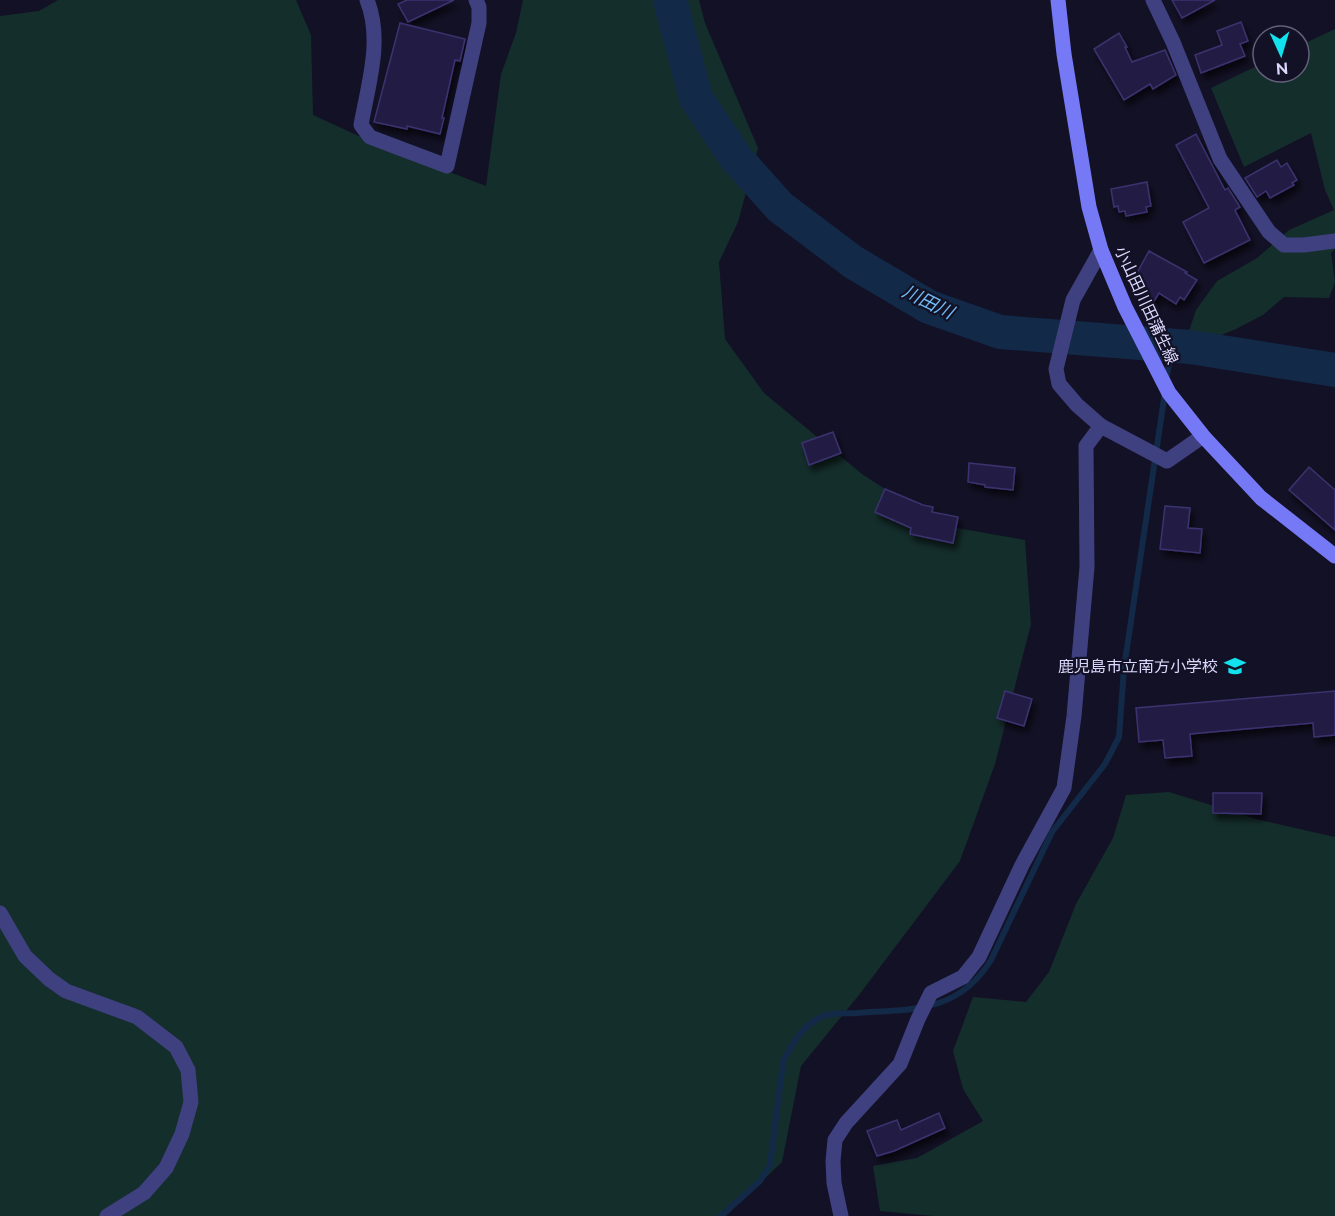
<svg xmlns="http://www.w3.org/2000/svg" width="1335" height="1216" viewBox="0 0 1335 1216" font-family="Raleway,'Noto Sans JP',sans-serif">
<defs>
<filter id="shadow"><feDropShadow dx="3.5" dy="6" stdDeviation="3" flood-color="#0009"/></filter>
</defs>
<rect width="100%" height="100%" fill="#131125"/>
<g fill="#142e2c">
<path d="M 58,0 L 296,0 L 311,35 L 313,115 L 374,143 L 486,186 L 501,74 L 516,33 L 523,0 L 699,0 L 705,23 L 758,148 L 738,222 L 719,262 L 725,339 L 764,393 L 862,474 L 940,525 L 1025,540 L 1031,624 L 995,764 L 960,861 L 859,995 L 801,1066 L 782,1162 L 726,1216 L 0,1216 L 0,16 L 39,11 Z"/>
<path d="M 1335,29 L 1335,249 L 1331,253 L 1335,282 L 1329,298 L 1284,297 L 1263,315 L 1236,329 L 1209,340 L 1189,331 L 1196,310 L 1217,281 L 1257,258 L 1289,230 L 1334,210 L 1325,190 L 1311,133 L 1244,167 L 1211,88 L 1263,63 L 1263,72 L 1299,72 L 1299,46 Z"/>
<path d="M 1169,792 L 1256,819 L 1335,837 L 1335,1216 L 934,1216 L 880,1211 L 873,1166 L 917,1158 L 983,1121 L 963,1089 L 953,1051 L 973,997 L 1026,1002 L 1049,972 L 1076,904 L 1113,838 L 1126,795 Z"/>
</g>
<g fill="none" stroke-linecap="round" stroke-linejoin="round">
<g stroke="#122948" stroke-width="6">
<path d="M 1166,381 L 1172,346"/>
<path d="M 721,1216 L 760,1181 L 770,1165 L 783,1062 C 792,1044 802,1026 821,1017 C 830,1012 847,1014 857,1013 C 913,1009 958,1013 991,960 L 1052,832 L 1105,764 L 1119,737 L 1124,668 L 1165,392"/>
</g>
<path stroke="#122948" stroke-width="34" d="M 670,0 L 696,98 L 737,159 L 780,207 L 853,262 L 929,307 L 1000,332 L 1190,347 L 1335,370"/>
</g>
<g fill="#241e44" stroke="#3b326f" stroke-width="1.5" filter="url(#shadow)">
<path d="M 407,0 L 454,0 L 408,22 L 398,4 Z"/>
<path d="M 1172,0 L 1215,0 L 1182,18 Z"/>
<path d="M 1241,22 L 1248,41 L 1240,44 L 1245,56 L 1201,73 L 1195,55 L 1222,45 L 1217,31 Z"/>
<path d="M 400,23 L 465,39 L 460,61 L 455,60 L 442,118 L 444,118 L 440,134 L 407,126 L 407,129 L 374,122 Z"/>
<path d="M 1119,33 L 1127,47 L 1125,47 L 1132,62 L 1165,50 L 1176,75 L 1153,89 L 1150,84 L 1124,100 L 1094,49 Z"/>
<path d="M 1196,134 L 1225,190 L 1228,188 L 1240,207 L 1235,210 L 1250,240 L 1204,263 L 1183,222 L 1209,208 L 1176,145 Z"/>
<path d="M 1277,160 L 1281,167 L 1287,163 L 1297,180 L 1292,183 L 1294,185 L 1270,198 L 1266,191 L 1257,197 L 1245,178 Z"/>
<path d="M 1147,182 L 1151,206 L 1146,207 L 1147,212 L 1126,216 L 1125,211 L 1119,212 L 1118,206 L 1114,207 L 1111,189 Z"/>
<path d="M 1149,251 L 1187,272 L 1185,273 L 1197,280 L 1184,300 L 1180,297 L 1176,304 L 1159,293 L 1153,303 L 1139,294 L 1133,280 Z"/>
<path d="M 833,432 L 841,453 L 809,465 L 802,443 Z"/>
<path d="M 969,463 L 1015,468 L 1013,490 L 985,487 L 985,485 L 968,482 Z"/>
<path d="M 1309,467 L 1335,490 L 1335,530 L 1289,490 Z"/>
<path d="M 885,489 L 923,505 L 933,507 L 932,512 L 958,517 L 953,543 L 910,534 L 911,528 L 875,512 Z"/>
<path d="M 1165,506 L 1190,508 L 1188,528 L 1202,529 L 1200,553 L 1160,549 Z"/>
<path d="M 1005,691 L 1032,699 L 1024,726 L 997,718 Z"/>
<path d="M 1335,691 L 1335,735 L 1314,737 L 1313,723 L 1190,734 L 1192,756 L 1165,758 L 1163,740 L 1139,742 L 1136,708 Z"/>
<path d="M 1213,793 L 1262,793 L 1261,814 L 1213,813 Z"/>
<path d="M 939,1113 L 945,1128 L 894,1151 L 877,1156 L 867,1131 L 897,1120 L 901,1130 Z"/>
</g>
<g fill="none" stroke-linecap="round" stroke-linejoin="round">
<g stroke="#3f4080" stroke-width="15">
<path d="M 367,0 C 383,40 368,85 361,125 L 370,137 L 447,166 L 479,23 L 479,7 L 476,0"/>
<path d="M 1153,0 L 1173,42 L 1220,159 L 1269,232 L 1284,245 L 1304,245 L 1335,241"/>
<path d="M 1101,426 L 1077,405 L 1059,384 L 1056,369 L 1073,300 L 1101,250"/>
<path d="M 0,913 L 25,956 L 49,979 L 66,991 L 137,1017 L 176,1047 L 188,1070 L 191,1102 L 182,1134 L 166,1168 L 144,1193 L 107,1216"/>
<path d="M 841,1216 L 834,1183 L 833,1161 L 835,1140 L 846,1123 L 900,1064 L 918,1019 L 931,993 L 963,977 L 979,957 L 1022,865 L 1064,788 L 1074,716 L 1087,567 L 1086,446 L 1101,426 L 1167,461 L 1203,436"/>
</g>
<path stroke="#7679f5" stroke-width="15" d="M 1058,0 L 1064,54 L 1089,207 L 1101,250 L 1125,307 L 1169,393 L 1203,436 L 1261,498 L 1335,556"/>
</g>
<defs>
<symbol id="school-bare" viewBox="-9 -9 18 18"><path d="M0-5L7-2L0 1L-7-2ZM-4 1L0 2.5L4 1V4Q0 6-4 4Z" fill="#12e2ed" stroke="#131125" stroke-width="2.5" paint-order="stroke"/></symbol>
</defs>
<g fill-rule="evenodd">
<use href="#school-bare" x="1220" y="651" width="30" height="30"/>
</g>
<g text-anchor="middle" stroke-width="4.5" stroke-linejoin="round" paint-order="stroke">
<g font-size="16" fill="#dad8fc" stroke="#131125">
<text transform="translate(1147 305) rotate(65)" y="6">小山田川田蒲生線</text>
</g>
<g font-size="16" fill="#dad8fc" stroke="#131125" text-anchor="end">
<text x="1218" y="672">鹿児島市立南方小学校</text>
</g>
<g font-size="18" font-style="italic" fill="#6ebcf4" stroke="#131125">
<text transform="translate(928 302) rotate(26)" y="6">川田川</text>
</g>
</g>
<g transform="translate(1281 54) rotate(176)"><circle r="28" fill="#131125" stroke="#63617b" stroke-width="1.5"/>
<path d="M0-4.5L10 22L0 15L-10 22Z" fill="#12e2ed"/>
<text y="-9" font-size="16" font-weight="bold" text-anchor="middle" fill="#dad8fc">N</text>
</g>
</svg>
